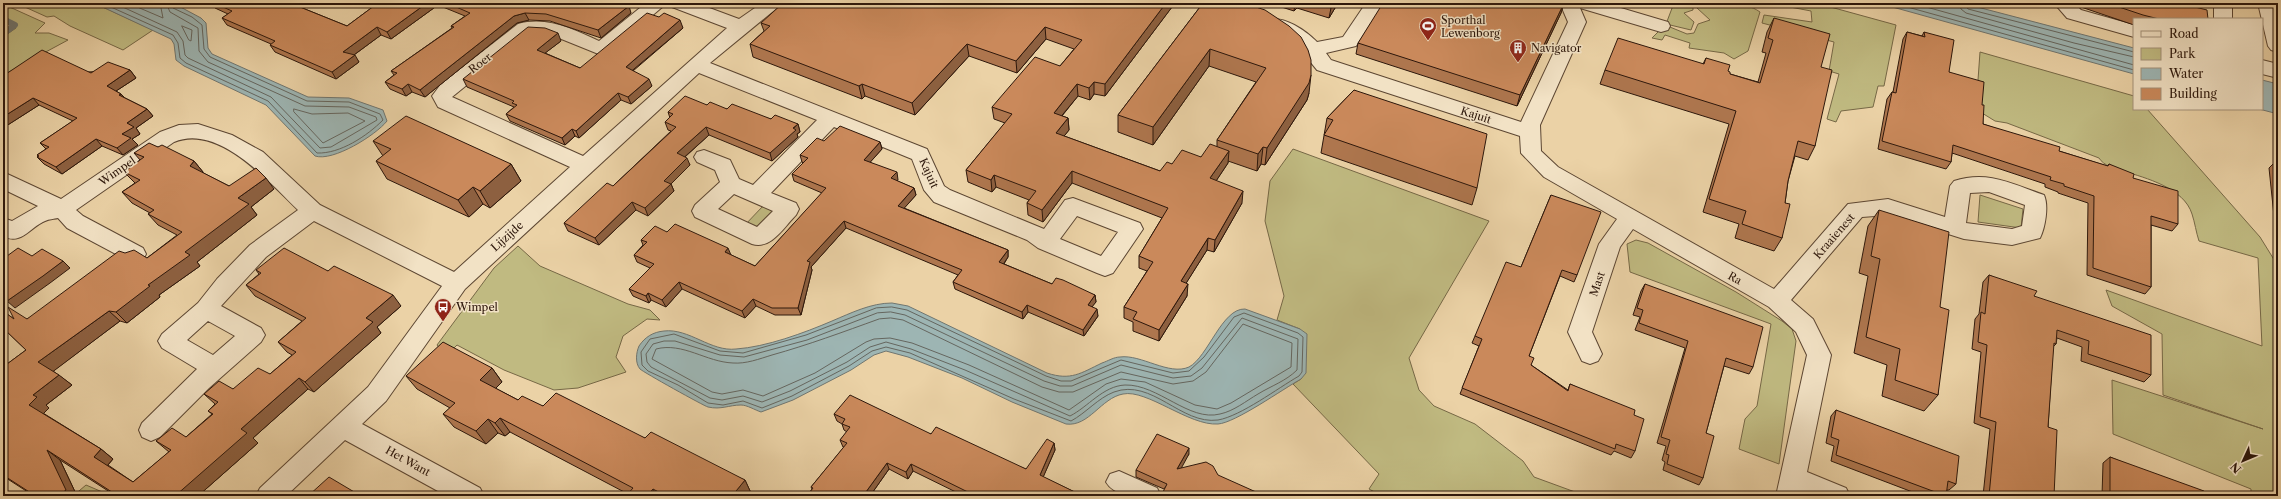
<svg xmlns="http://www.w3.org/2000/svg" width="2281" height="499" viewBox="0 0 2281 499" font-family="'Libre Caslon Text',serif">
<rect width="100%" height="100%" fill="#ebd2a6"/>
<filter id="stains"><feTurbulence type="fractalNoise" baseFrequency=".005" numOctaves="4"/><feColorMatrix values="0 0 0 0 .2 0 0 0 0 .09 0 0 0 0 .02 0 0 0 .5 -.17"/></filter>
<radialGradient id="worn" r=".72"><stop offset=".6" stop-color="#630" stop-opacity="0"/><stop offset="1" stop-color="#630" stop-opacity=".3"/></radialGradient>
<g fill="#c0ba81" stroke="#766846">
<path d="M 16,3 L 94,3 L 153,30 L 123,50 L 70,26 L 54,16 L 47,17 Z"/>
<path d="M 1674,3 L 1693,3 L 1693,10 L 1684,13 L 1694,22 L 1691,30 L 1666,24 Z"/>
<path d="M 1699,3 C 1720,3 1743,0 1760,12 L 1748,51 L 1734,59 L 1724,53 L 1689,48 L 1690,43 L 1665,35 L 1662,40 L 1652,38 L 1665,25 L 1687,34 L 1694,33 L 1698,24 L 1710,20 L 1697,8 Z"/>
<path d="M 1769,3 L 1816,3 L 1896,25 L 1884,86 L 1878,86 L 1873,107 L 1841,111 L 1836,122 L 1827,119 L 1839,74 L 1829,71 L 1834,42 L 1762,23 L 1764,15 L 1812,22 L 1811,11 Z"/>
<path d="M 3,4 L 45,23 L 35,33 L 49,33 L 68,40 L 3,75 L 3,37 L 16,28 L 3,22 Z"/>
<path d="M 1980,52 L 2134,96 L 2134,109 L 2147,109 L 2260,237 L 2278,266 L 2278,496 L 2251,496 L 2251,489 L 2113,434 L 2112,380 L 2263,429 L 2163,395 L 2162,334 L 2112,306 L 2106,290 L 2262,346 L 2258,258 L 2199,241 C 2196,232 2195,223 2192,214 C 2184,188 2146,178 2123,171 C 2114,168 2104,166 2099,158 L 2007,123 L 1995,121 L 1982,113 L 1977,94 Z"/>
<path d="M 1293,149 L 1489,221 L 1409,358 L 1419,390 L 1434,406 L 1475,424 L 1523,461 L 1534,477 L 1586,496 L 1382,496 L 1369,489 L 1379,474 L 1293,384 L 1301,379 L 1300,329 L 1277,320 L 1284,296 L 1265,221 L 1270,181 Z"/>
<path d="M 1980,195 L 2023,209 L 2021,228 L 1978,222 Z"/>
<path d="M 763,206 L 776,211 L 756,231 L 744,226 Z"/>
<path d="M 1636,240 L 1648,243 L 1736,292 L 1782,321 L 1792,329 L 1796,341 L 1779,464 L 1739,449 L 1745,419 L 1757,406 L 1771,324 L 1630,272 L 1627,244 Z"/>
<path d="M 518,246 L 540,266 L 628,304 L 650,310 L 660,320 L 647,319 L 623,336 L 616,357 L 626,372 L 578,388 L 554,390 L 504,370 L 457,345 L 451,351 L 440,349 L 437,345 L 494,268 Z"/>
<path d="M 86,485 L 107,494 L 105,496 L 73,496 Z"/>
</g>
<g fill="#9db5b3" stroke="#707670">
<path d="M 94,3 L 173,3 L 201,18 L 206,23 L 208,48 L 212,54 L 308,97 L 349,98 L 383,110 L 387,121 C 376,135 333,162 315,156 L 266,105 L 184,66 L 176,60 L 174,44 L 171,39 Z"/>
<path d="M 1878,3 L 1962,3 L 2134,48 L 2134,74 Z"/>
<path d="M 2262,80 L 2278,84 L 2278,114 L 2259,109 L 2262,109 Z"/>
<path d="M 892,303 L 908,306 L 1047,373 C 1071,381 1081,373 1102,363 C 1108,361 1114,357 1120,357 C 1141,354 1169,376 1189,367 C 1208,357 1222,308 1245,309 L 1300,329 L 1307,334 L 1306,373 L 1301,379 C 1283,389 1235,423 1218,424 C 1189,426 1147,389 1123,394 C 1101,398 1089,427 1066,424 L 1012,402 L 962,378 L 908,357 L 886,351 L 874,355 L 851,370 L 793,400 L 761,412 C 755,410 747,405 741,405 C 729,405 721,410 708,407 C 704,406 643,372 640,369 C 635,363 636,353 639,346 C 645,337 653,332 664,331 C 689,328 711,352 736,349 C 766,347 804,333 832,321 C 851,313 871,303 892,303 Z"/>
</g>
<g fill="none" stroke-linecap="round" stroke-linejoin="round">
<g stroke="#65665f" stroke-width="1">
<path d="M 102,3 L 173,35 L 178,43 L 180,58 L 186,63 L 268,101 L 317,153 C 340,154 367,136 383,120 L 380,114 L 349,102 L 307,101 L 210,57 L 204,49 L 202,25 L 192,17 L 173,8 L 171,3"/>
<path d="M 114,3 L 177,32 L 183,41 L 185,55 L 188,58 L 271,97 L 320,148 L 331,147 L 377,120 L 376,117 L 349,107 L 305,106 L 208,62 L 199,51 L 198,28 L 170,12 L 166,3"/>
<path d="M 128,3 L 163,18 L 160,3"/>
<path d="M 1893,3 L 2134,70"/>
<path d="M 1912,3 L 2134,65"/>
<path d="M 1959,3 L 1961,9 L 1966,13 L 2074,43 L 2134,57"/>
<path d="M 1964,3 L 1968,9 L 2134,52"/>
<path d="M 182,26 L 192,30 L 191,41 L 189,40 Z"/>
<path d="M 294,109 L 312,114 L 348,113 L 365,121 L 323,143 L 294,112 Z"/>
<path d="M 892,307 L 907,310 L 1046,376 L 1061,381 L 1071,381 L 1121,360 L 1173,373 L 1189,371 L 1204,357 L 1234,317 L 1244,313 L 1298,333 L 1303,337 L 1302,372 L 1299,376 C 1278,388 1241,416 1218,420 C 1181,425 1152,378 1114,392 C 1098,398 1086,413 1071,421 L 1014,399 L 910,353 L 886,347 L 872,351 L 849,366 L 792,396 L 762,408 L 743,401 L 723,405 L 708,403 L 678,385 L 648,371 L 642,365 L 641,352 L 650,339 L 674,334 L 720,351 L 743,353 L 806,335 L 876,308 Z"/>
<path d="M 891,312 L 905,315 L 1044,381 L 1060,386 L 1072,386 L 1121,365 L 1173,378 L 1191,376 L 1202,368 L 1242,318 L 1298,339 L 1297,370 C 1286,381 1271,386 1258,394 C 1246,401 1234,411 1220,414 C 1189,422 1158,384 1125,385 C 1103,386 1088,407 1070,416 L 965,370 L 911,349 L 886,342 L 870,347 L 847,362 L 790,391 L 762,402 L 743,396 L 722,400 L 710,398 L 651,367 L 647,362 L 646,354 L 653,344 L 664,341 L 675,341 L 720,355 L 744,357 L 807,340 L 877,313 Z"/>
<path d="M 891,318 L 903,320 L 1042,387 L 1059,392 L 1073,392 L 1121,372 L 1173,384 L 1193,381 L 1206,372 L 1243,324 L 1292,343 L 1291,367 L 1231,403 L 1217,409 L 1195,405 L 1145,382 L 1121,379 L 1106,384 L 1069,410 L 969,365 L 912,343 L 890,338 L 874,339 L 866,342 L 815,373 L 763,396 L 743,390 L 722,394 L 712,392 L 652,359 L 656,349 C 683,342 706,362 733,363 C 746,364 759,359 772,355 C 808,345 843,332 879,319 Z"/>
</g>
<path stroke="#707670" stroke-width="6" d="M 3,19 L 15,25 L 3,34"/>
<defs>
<g id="minor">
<path d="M 646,3 L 667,3 L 608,53 L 601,55 L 549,34 L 531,33 L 452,97 L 583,156 L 727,28 L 672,7 L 670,3 L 696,3 L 739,19 L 762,3 L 783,3 L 710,63 L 927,149 L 944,186 L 950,190 L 1044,229 L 1065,200 L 1073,198 L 1140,223 L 1143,229 L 1113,273 L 1105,276 L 1097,273 L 1038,248 L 1027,240 L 934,202 L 924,190 L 912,159 L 834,127 L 771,193 L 796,203 L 799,209 L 796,215 C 784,227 771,250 752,244 L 695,217 L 692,211 L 695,205 L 720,182 L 715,170 L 697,162 L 694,157 L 697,152 L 704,150 L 730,160 L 739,179 L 753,185 L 817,120 L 699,73 L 465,289 L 386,401 L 362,424 L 480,488 L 484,496 L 447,496 L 345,440 L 286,496 L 256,496 L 260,488 L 368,387 L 442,286 L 314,221 L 266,257 L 221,306 L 261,328 L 265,335 L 261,342 L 209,388 L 160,437 L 151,441 L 142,437 L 139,430 L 142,423 L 197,369 L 162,348 L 158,341 L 162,334 L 198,303 L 217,279 L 250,245 L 298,210 C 270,183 219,123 174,142 L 76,210 L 83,216 L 143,248 L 146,254 L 143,260 L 135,262 L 127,260 L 67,228 L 58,218 C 54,219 49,219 45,221 C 30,227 21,246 3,236 L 3,218 L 12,221 L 38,206 L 3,189 L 3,172 L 61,199 L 160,132 L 179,125 L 198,124 L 232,135 L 263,152 L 320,205 L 454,272 L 570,167 L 438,107 L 432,96 L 441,84 L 518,24 C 547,16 573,29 599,41 ZM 734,194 L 773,211 L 757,227 L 718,209 ZM 1077,216 L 1118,232 L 1101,256 L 1060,239 ZM 208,321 L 235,336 L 213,355 L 187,340 Z"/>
<path d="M 1366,3 L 1384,3 L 1356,46 L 1326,53 L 1331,60 L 1521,122 L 1568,22 L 1562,8 L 1564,3 L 1604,3 L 1668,22 L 1670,26 L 1668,30 L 1661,32 L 1580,8 L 1586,22 L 1540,125 L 1541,151 L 1558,167 L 1774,289 L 1848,204 L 1888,199 L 1945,217 L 1950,186 L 1954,181 C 1988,170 2012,184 2044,195 C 2049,206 2045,228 2040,238 L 2012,245 L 1964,239 L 1888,215 L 1862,217 L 1791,300 L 1813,319 L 1831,355 L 1807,472 L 1846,488 L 1850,496 L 1808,496 L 1802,493 L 1802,496 L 1776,496 L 1807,355 L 1796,332 L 1769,307 L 1633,229 L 1620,247 L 1592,332 L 1602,354 L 1598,361 L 1590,364 L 1582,361 L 1568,332 L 1599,244 L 1617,219 L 1544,177 L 1521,153 L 1520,136 L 1317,70 L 1296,44 L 1267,28 L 1265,24 L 1267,20 C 1284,15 1306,31 1317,42 L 1343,37 ZM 1989,192 L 2025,205 L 2022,226 L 2012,229 L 1966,223 L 1970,193 Z"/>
<path d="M 2054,3 L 2074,3 L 2081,10 L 2134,25 L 2134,37 L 2067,18 Z"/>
<rect x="2214" y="3" width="18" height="16"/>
<path d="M 2258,3 L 2276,3 L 2278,52 L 2271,50 L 2268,46 Z"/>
<path d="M 2262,60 L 2278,64 L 2278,78 L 2262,74 Z"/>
<path d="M 1119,471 L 1157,488 L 1161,496 C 1142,496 1116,499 1106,482 L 1110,474 Z"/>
</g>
</defs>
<use href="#minor" stroke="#5c4632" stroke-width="2"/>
<use href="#minor" fill="#f2e2c5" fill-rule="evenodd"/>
</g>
<g fill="#ae764e" stroke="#2d170b">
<path d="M 211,3 L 290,3 L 347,26 L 378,3 L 623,3 L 631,13 L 601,38 L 550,21 L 529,20 L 517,23 L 425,97 L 412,92 L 406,96 L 390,89 L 385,82 L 394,75 L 391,71 L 452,28 L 451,26 L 465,16 L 438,5 L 391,39 L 381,35 L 354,55 L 359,62 L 336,79 L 275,52 L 270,45 L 271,44 L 227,25 L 222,18 L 228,14 L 215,8 Z"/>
<path d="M 1175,3 L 1105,96 L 1094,94 L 1090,100 L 1078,96 L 1062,116 L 1068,118 L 1069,130 L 1064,136 L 1160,171 L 1172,164 L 1201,157 L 1217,147 L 1217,140 L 1256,82 L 1209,66 L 1153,145 L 1118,132 L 1118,115 L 1203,3 L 1309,93 L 1307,100 L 1265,165 L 1261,164 L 1257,171 L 1228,161 L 1228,163 L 1216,181 L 1242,203 L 1214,252 L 1207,250 L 1186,283 L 1187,296 L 1159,341 L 1133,331 L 1133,322 L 1124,318 L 1124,307 L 1147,271 L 1139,268 L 1139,256 L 1162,218 L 1072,183 L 1043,222 L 1028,215 L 1027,203 L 1029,200 L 996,187 L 992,192 L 968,182 L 966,170 L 1005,123 L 994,119 L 992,107 L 1060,66 L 1074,49 L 1046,39 L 1017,73 L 969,56 L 915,115 L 865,96 L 862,99 L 753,57 L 750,44 L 764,31 L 761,23 L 801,7 Z"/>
<path d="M 1269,3 L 1338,3 L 1329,18 L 1297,8 L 1294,11 Z"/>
<path d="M 1564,3 L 1561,13 L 1517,106 L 1356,54 L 1358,43 Z"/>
<path d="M 2077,3 L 2195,3 L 2195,7 L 2208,19 L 2134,19 L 2134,25 L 2081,7 Z"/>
<path d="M 1774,18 L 1821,67 L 1815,146 L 1808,160 L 1795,156 L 1788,181 L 1785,203 L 1782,238 L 1774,251 L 1735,238 L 1739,224 L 1703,212 L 1729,124 L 1600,84 L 1605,70 L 1703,64 L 1706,58 L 1728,71 L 1730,74 L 1758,82 L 1766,53 L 1762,52 L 1767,32 Z"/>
<path d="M 683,28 L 633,71 L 652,86 L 631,104 L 621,100 L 579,138 L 575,136 L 565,145 L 510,121 L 506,114 L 514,107 L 467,87 L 463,79 L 561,41 L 545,53 L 580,68 Z"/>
<path d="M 1907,32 L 1922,36 L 1924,32 L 1949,72 L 1982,105 L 1983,124 L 2059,151 L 2107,166 L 2109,164 L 2133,178 L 2178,224 L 2172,231 L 2151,225 L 2151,287 L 2145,294 L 2087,275 L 2088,203 L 2058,193 L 2058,192 L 2045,187 L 2045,184 L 1952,153 L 1951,162 L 1946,169 L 1878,149 L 1887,99 L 1892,92 L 1893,92 L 1903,39 Z"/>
<path d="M 130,70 L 136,78 L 116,91 L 121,94 L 125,98 L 147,109 L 153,116 L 136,128 L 140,134 L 132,139 L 138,145 L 123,155 L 102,146 L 62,174 L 44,164 L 37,157 L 38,156 L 37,155 L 46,149 L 40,143 L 73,121 L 39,105 L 3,128 L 3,76 Z"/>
<path d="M 1354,90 L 1477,188 L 1472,205 L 1321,153 L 1327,118 Z"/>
<path d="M 707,105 L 727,109 L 771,119 L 798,124 L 800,132 L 797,134 L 798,137 L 772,161 L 709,135 L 685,157 L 690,165 L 671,184 L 674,191 L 648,216 L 636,210 L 599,245 L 568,231 L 564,223 L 613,186 L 671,131 L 668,130 L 665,122 L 670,118 L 668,112 Z"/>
<path d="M 373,141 L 511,164 L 521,181 L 490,208 L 483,204 L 469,217 L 387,179 L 376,161 L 383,156 Z"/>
<path d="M 824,141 L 880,142 L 882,149 L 870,162 L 898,180 L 897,181 L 914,188 L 916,195 L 904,208 L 1008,250 L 1008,257 L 1004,264 L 1052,284 L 1095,295 L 1096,302 L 1092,306 L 1098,316 L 1084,336 L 1028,312 L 1023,319 L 955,289 L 953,282 L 958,275 L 846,228 L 811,267 L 812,270 L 801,315 L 775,315 L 756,306 L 745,318 L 682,289 L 666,307 L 651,300 L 649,303 L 633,296 L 629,289 L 650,268 L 637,262 L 634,255 L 643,245 L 641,240 L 667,232 L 731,255 L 755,266 L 822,193 L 794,181 L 792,174 L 803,163 L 802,162 L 800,155 Z"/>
<path d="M 158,147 L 194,161 L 203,172 L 203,173 L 229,186 L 274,189 L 251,207 L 257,215 L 197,262 L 200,266 L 159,295 L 160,297 L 127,323 L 120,321 L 53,371 L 72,385 L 46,405 L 49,408 L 43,413 L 101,449 L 113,459 L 108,465 L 133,482 L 169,452 L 156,441 L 186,437 L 212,414 L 208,411 L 215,404 L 204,394 L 233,389 L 270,374 L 292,355 L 287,352 L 278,342 L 302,321 L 255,296 L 246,285 L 259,274 L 256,270 L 328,271 L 401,306 L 377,327 L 381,333 L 314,392 L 308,389 L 253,438 L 258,443 L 198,496 L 116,496 L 60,460 L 77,496 L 34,496 L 3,476 L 3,367 L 26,350 L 4,329 L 3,329 L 3,311 L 14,319 L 27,319 L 147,258 L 177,235 L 158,225 L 148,214 L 150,213 L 132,203 L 122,192 L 135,183 L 124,172 L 140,160 L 134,153 Z"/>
<path d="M 2278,159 L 2278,218 L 2274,216 L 2269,168 Z"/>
<path d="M 1551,195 L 1577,275 L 1574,282 L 1560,276 L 1529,356 L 1531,365 L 1568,390 L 1570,384 L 1634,415 L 1635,451 L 1631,458 L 1614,451 L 1611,455 L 1460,394 L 1479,346 L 1472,343 L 1475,336 L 1521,267 Z"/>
<path d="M 1879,210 L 1940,307 L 1938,395 L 1924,411 L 1882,396 L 1887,365 L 1854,353 L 1868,276 L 1859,273 L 1868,226 Z"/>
<path d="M 1989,275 L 2034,296 L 2151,375 L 2144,382 L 2081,361 L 2082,347 L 2057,338 L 2056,344 L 2053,347 L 2048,427 L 2054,496 L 1983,496 L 1990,429 L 1974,423 L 1981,352 L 1972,349 L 1975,319 L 1979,314 L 1983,282 Z"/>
<path d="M 1645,284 L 1753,367 L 1749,374 L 1724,366 L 1706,433 L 1703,478 L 1699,485 L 1663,470 L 1665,462 L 1662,460 L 1666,446 L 1657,443 L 1685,348 L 1635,330 L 1640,317 L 1633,315 L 1641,291 Z"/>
<path d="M 492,368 L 502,382 L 495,388 L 518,400 L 543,406 L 645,438 L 745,480 L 751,493 L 749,496 L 626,496 L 628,494 L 510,432 L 505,436 L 498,433 L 486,444 L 454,427 L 443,414 L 450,408 L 417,389 L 406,376 Z"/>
<path d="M 1836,410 L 1956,484 L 1949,490 L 1947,490 L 1946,496 L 1923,496 L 1831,461 L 1834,446 L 1826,443 L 1831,416 Z"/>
<path d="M 834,414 L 931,434 L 1026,469 L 1054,443 L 1055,450 L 1043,477 L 1083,496 L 964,496 L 913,471 L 908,479 L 889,469 L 870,496 L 807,496 L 812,489 L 811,487 L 844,447 L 843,447 L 840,440 L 847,432 L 844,430 L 842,424 L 837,421 Z"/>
<path d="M 1189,454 L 1164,489 L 1136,477 L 1136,470 Z"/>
<path d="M 2110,457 L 2204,496 L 2102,496 L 2103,463 Z"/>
</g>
<g fill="#8d6040" stroke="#2d170b">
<path d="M 427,3 L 437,3 L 438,5 L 391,39 L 387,32 Z"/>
<path d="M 1166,3 L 1175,3 L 1105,96 L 1105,84 Z"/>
<path d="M 1295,3 L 1297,3 L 1297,8 L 1294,11 Z"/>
<path d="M 1333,3 L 1338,3 L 1329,18 L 1331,8 Z"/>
<path d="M 1564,3 L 1561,13 L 1517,106 L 1520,95 Z"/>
<path d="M 629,6 L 631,13 L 601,38 L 598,30 Z"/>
<path d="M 525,13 L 529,20 L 517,23 L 425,97 L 420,90 L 514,16 Z"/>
<path d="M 680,20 L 683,28 L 628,74 L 626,67 Z"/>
<path d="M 377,27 L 381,35 L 347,60 L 343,52 Z"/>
<path d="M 1045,27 L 1046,39 L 1017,73 L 1016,61 Z"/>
<path d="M 558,33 L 561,41 L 540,57 L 537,50 Z"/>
<path d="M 967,44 L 969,56 L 915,115 L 912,103 Z"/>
<path d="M 1210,49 L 1209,66 L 1153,145 L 1153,127 Z"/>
<path d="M 355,55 L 359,62 L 336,79 L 332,72 Z"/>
<path d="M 130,70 L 136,78 L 113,93 L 107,86 Z"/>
<path d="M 1311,75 L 1309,93 L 1307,100 L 1265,165 L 1267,148 Z"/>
<path d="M 649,79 L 652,86 L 631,104 L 628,97 Z"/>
<path d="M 1094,82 L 1094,94 L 1090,100 L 1089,88 Z"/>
<path d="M 408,84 L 412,92 L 406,96 L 402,89 Z"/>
<path d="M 862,84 L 865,96 L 862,99 L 859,86 Z"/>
<path d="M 1077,84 L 1078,96 L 1054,125 L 1054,113 Z"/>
<path d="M 618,93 L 621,100 L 579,138 L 576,131 Z"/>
<path d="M 121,94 L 127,101 L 119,95 Z"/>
<path d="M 33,98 L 39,105 L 3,128 L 3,117 Z"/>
<path d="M 147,109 L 153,116 L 136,128 L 140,134 L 132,139 L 138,145 L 123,155 L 117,148 L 127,123 Z"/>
<path d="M 1068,118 L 1069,130 L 1057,145 L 1056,133 Z"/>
<path d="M 798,124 L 800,132 L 797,134 L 798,137 L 772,161 L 770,153 Z"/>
<path d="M 706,127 L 709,135 L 680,161 L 677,153 Z"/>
<path d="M 572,129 L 575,136 L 565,145 L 562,138 Z"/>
<path d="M 96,139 L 102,146 L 62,174 L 56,167 Z"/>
<path d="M 880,142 L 882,149 L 866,167 L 864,160 Z"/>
<path d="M 1263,147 L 1261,164 L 1257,171 L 1258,154 Z"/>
<path d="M 1229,151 L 1228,163 L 1210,190 L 1210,178 Z"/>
<path d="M 687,158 L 690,165 L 671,184 L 674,191 L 648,216 L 645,208 L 664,181 Z"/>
<path d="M 194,161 L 203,172 L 200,178 L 190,166 Z"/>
<path d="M 511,164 L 521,181 L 490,208 L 480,191 Z"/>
<path d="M 1072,171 L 1072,183 L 1043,222 L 1042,210 Z"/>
<path d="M 897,172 L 898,180 L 893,186 L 891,178 Z"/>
<path d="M 994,175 L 996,187 L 992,192 L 991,180 Z"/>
<path d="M 266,178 L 274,189 L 251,207 L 257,215 L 197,262 L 200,266 L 159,295 L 160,297 L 127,323 L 116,312 L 148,285 L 185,252 L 238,198 Z"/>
<path d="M 473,187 L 483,204 L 469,217 L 458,200 Z"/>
<path d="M 914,188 L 916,195 L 900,213 L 898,206 Z"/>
<path d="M 1243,191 L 1242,203 L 1214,252 L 1215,240 Z"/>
<path d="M 632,202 L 636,210 L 599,245 L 595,238 Z"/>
<path d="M 844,221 L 846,228 L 811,267 L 812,270 L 801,315 L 798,308 L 807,261 Z"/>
<path d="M 1208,238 L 1207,250 L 1180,293 L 1181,281 Z"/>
<path d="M 728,248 L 731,255 L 725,252 Z"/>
<path d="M 1008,250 L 1008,257 L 1000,269 L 999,262 Z"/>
<path d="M 63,261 L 70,268 L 50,283 L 15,308 L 7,301 Z"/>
<path d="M 679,282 L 682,289 L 666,307 L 662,300 Z"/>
<path d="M 1188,284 L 1187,296 L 1159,341 L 1159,330 Z"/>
<path d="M 648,293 L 651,300 L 649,303 L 646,296 Z"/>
<path d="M 393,295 L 401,306 L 377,327 L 381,333 L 314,392 L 305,382 L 366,318 Z"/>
<path d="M 1095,295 L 1096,302 L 1088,312 L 1088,305 Z"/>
<path d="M 753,299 L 756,306 L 745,318 L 742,311 Z"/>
<path d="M 1027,305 L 1028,312 L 1023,319 L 1022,312 Z"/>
<path d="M 1097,309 L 1098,316 L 1084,336 L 1083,330 Z"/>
<path d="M 109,311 L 120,321 L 51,373 L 38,362 Z"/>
<path d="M 492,368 L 502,382 L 490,394 L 480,380 Z"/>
<path d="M 59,375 L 72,385 L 46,405 L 49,408 L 42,415 L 29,405 L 33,395 Z"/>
<path d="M 299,378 L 308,389 L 253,438 L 258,443 L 198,496 L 175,496 L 241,429 Z"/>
<path d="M 500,418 L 510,432 L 505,436 L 495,423 Z"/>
<path d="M 488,419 L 498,433 L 486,444 L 476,431 Z"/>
<path d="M 1054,443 L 1055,450 L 1041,482 L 1040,475 Z"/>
<path d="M 1189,448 L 1189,454 L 1177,476 L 1177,469 Z"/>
<path d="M 101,449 L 113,459 L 106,467 L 94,457 Z"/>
<path d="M 47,450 L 60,460 L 77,496 L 58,496 Z"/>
<path d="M 887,463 L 889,469 L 870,496 L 863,496 Z"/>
<path d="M 911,464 L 913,471 L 908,479 L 906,472 Z"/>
<path d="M 745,480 L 751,493 L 749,496 L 732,496 Z"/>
<path d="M 653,489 L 657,496 L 647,496 Z"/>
<path d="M 38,492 L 44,496 L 36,496 L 34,495 Z"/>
</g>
<g fill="#ca895b" stroke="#2d170b">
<path d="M 214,3 L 290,3 L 347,26 L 378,3 L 427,3 L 387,32 L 377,27 L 343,52 L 355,55 L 332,72 L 270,45 L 275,41 L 222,18 L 232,11 Z"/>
<path d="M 447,3 L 622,3 L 629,6 L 598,30 L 546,14 L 525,13 L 514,16 L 420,90 L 408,84 L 402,89 L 385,82 L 397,73 L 391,71 L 454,27 L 451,26 L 470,13 Z"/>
<path d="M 783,3 L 789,3 L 801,7 L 806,3 L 1166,3 L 1105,84 L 1094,82 L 1089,88 L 1077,84 L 1054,113 L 1068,118 L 1056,133 L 1160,171 L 1167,162 L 1172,164 L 1182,150 L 1201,157 L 1210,144 L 1229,151 L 1210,178 L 1243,191 L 1215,240 L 1208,238 L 1181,281 L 1188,284 L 1159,330 L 1133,319 L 1137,312 L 1124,307 L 1153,262 L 1139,256 L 1168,208 L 1072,171 L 1042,210 L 1027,203 L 1036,191 L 994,175 L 991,180 L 966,170 L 1012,114 L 992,107 L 1035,57 L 1060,66 L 1082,40 L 1045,27 L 1016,61 L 967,44 L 912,103 L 862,84 L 859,86 L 750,44 L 770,26 L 761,23 Z"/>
<path d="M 1203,3 L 1244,3 L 1265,10 L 1289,26 L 1301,37 L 1308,50 L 1311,60 L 1311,75 L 1309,83 L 1267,148 L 1263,147 L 1258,154 L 1217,140 L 1266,68 L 1210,49 L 1153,127 L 1118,115 Z"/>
<path d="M 1316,3 L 1333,3 L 1331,8 Z"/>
<path d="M 1383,3 L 1564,3 L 1520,95 L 1358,43 Z"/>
<path d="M 2107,3 L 2195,3 L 2195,7 L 2207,10 L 2208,19 L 2159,19 L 2143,15 Z"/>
<path d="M 647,13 L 659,17 L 664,13 L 680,20 L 626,67 L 649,79 L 628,97 L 618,93 L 576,131 L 572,129 L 562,138 L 506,114 L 517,105 L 512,103 L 514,101 L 463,79 L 528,27 L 545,28 L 558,33 L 537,50 L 580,68 Z"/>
<path d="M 1774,18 L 1830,34 L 1821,67 L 1832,70 L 1815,146 L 1798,141 L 1788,181 L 1785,203 L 1790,204 L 1782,238 L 1742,224 L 1746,211 L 1709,199 L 1736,111 L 1605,70 L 1618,38 L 1704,64 L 1706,58 L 1730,65 L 1728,71 L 1730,72 L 1730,74 L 1760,83 L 1773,40 L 1768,38 Z"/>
<path d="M 1907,32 L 1925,37 L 1924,32 L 1954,40 L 1949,72 L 1984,82 L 1982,105 L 1984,105 L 1983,124 L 2060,147 L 2059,151 L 2108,166 L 2109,164 L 2134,174 L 2133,178 L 2178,191 L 2178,224 L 2151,216 L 2151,287 L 2093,268 L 2094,196 L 2064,186 L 2064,184 L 2050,180 L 2051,177 L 1953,145 L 1951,162 L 1882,141 L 1892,92 L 1896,93 Z"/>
<path d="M 42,50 L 91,73 L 108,62 L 130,70 L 107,86 L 121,94 L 119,95 L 147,109 L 127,123 L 134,127 L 122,134 L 131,138 L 117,148 L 96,139 L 56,167 L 37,157 L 39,156 L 37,155 L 49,147 L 40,143 L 77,118 L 33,98 L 3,117 L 3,76 Z"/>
<path d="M 1354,90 L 1487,134 L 1477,188 L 1324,135 L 1333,120 L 1327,118 Z"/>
<path d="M 685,96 L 707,105 L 710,102 L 727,109 L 732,104 L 771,119 L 775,115 L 798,124 L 793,128 L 796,130 L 770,153 L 706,127 L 677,153 L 687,158 L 664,181 L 671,184 L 645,208 L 632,202 L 595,238 L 564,223 L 607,183 L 613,186 L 676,127 L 665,122 L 673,114 L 668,112 Z"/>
<path d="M 406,116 L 511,164 L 480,191 L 473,187 L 458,200 L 376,161 L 391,149 L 373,141 Z"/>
<path d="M 840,126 L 880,142 L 864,160 L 897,172 L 891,178 L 914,188 L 898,206 L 1008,250 L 999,262 L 1052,284 L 1056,278 L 1063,280 L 1095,295 L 1088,305 L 1097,309 L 1083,330 L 1027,305 L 1022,312 L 953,282 L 962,270 L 844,221 L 807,261 L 810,262 L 798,308 L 772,308 L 753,299 L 742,311 L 679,282 L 662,300 L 648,293 L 646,296 L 629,289 L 654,264 L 634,255 L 647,242 L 641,240 L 655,226 L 667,232 L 675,224 L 728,248 L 725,252 L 755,266 L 826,188 L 792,174 L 808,158 L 800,155 L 817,138 L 824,141 Z"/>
<path d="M 149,143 L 158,147 L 162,145 L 194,161 L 190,166 L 229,186 L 256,168 L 266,178 L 238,198 L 249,204 L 185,252 L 190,255 L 148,285 L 150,286 L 116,312 L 109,311 L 38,362 L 59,375 L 33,395 L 37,397 L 29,405 L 101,449 L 94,457 L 133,482 L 171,450 L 156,441 L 172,428 L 186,437 L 213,414 L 208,411 L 218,402 L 204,394 L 219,381 L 233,389 L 258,368 L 270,374 L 296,352 L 278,342 L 306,318 L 246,285 L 261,273 L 256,270 L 284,248 L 328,271 L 334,266 L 393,295 L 366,318 L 373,322 L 305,382 L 299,378 L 241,429 L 247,433 L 175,496 L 118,496 L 47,450 L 66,490 L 58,496 L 43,496 L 38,492 L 34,495 L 3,475 L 3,367 L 26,350 L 3,328 L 3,311 L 14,319 L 8,307 L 27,319 L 119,251 L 125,253 L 134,250 L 147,258 L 182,232 L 148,214 L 154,210 L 122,192 L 140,180 L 124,172 L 144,157 L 134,153 Z"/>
<path d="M 1551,195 L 1601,212 L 1577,275 L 1562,270 L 1529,356 L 1534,358 L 1531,365 L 1568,391 L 1570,384 L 1635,410 L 1634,415 L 1644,419 L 1635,451 L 1616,444 L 1615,449 L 1462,388 L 1482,339 L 1475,336 L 1506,262 L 1521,267 Z"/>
<path d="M 1879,210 L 1949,232 L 1940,307 L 1949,310 L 1938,395 L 1895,380 L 1900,349 L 1866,337 L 1880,259 L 1871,256 Z"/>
<path d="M 18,248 L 32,256 L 42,249 L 63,261 L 43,276 L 7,301 L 3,292 L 3,259 Z"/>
<path d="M 1989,275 L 2037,291 L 2034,296 L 2151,335 L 2151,375 L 2088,354 L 2089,341 L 2057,330 L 2056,344 L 2054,343 L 2048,427 L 2057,430 L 2054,496 L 1989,496 L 1996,422 L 1980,417 L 1987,345 L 1978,342 L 1981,312 L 1985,314 Z"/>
<path d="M 1645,284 L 1763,327 L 1753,367 L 1726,358 L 1706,433 L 1714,436 L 1703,478 L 1667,464 L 1669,455 L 1666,454 L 1670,440 L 1661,437 L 1688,341 L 1639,323 L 1643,310 L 1637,308 Z"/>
<path d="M 443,342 L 492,368 L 480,380 L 518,400 L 522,396 L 543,406 L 556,393 L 645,438 L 651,432 L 745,480 L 732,496 L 666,496 L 653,489 L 647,496 L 626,496 L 633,488 L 500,418 L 495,423 L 488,419 L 476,431 L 443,414 L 455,403 L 406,376 Z"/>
<path d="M 850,395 L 931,434 L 936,427 L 1026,469 L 1047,439 L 1054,443 L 1040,475 L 1083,496 L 976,496 L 911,464 L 906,472 L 887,463 L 863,496 L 807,496 L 813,488 L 811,487 L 847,443 L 840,440 L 850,427 L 842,424 L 845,419 L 834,414 Z"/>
<path d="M 1836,410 L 1959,456 L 1956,484 L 1948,481 L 1946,496 L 1836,455 L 1839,440 L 1831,437 Z"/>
<path d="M 1157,434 L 1189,448 L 1177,469 L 1206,462 L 1213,466 L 1218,475 L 1265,496 L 1161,496 L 1167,484 L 1136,470 Z"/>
<path d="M 2110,457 L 2204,491 L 2204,496 L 2110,496 Z"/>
<path d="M 329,477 L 361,496 L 308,496 Z"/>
</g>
<defs>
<symbol id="stadium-pin" viewBox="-11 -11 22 30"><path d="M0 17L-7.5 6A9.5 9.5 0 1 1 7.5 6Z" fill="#8f2418" stroke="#f2e2c5"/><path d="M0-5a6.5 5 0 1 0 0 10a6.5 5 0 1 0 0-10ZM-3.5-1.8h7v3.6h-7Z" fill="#fff"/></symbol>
<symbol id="building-pin" viewBox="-11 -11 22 30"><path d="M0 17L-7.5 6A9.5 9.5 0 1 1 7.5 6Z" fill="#8f2418" stroke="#f2e2c5"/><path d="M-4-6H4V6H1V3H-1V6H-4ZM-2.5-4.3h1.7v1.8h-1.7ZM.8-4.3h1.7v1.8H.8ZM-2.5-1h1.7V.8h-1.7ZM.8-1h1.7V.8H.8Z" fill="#fff"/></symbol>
<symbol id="bus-pin" viewBox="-11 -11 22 30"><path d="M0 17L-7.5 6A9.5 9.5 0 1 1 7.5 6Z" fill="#8f2418" stroke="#f2e2c5"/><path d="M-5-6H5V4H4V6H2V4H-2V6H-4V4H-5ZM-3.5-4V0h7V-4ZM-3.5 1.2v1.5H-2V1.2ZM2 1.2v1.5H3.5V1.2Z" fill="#fff"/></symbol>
</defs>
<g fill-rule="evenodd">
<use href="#stadium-pin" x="1418" y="16" width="20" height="27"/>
<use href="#building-pin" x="1508" y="38" width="20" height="27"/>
<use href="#bus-pin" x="433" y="297" width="20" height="27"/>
</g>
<g text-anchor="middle" stroke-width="3" stroke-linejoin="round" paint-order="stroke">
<g font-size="11" fill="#2d170b" stroke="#f2e2c5" text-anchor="start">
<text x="1441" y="24">Sporthal<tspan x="1441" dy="13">Lewenborg</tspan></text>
<text x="1531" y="52">Navigator</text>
<text x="456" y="311">Wimpel</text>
</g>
<g font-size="11" fill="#2d170b" stroke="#f2e2c5">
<text transform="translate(480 63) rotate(-38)" y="4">Roer</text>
<text transform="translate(1476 115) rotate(18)" y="4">Kajuit</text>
<text transform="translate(117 171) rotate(-35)" y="4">Wimpel</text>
<text transform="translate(929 173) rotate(66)" y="4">Kajuit</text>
<text transform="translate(507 236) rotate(-42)" y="4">Lijzijde</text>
<text transform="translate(1834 236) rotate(-49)" y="4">Kraaienest</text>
<text transform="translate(1735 278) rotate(29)" y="4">Ra</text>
<text transform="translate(1597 284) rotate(-71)" y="4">Mast</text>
<text transform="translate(408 461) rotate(29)" y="4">Het Want</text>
</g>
</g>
<rect width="2281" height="499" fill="none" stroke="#ebd2a6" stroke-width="16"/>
<rect x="4" y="4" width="2273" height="491" fill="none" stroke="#2d170b" stroke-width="2"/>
<rect x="8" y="8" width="2265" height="483" fill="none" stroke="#2d170b"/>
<rect x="2133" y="18" width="130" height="92" fill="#f2e2c5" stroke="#a3917b"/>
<rect x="2141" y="31" width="20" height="6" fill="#f2e2c5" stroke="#a3917b"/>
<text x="2169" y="38" font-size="12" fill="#2d170b">Road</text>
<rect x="2141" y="48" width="20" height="12" fill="#c0ba81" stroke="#a3917b"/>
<text x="2169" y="58" font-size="12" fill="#2d170b">Park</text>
<rect x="2141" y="68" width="20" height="12" fill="#9db5b3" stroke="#a3917b"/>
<text x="2169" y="78" font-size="12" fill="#2d170b">Water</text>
<rect x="2141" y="88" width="20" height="12" fill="#ca895b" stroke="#a3917b"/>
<text x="2169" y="98" font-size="12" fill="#2d170b">Building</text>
<g transform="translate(2243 461) rotate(226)" stroke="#f2e2c5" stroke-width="3" paint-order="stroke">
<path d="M0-3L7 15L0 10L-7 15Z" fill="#2d170b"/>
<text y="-6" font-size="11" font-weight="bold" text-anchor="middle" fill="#2d170b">N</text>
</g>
<rect width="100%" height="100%" filter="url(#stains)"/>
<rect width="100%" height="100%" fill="url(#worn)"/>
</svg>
